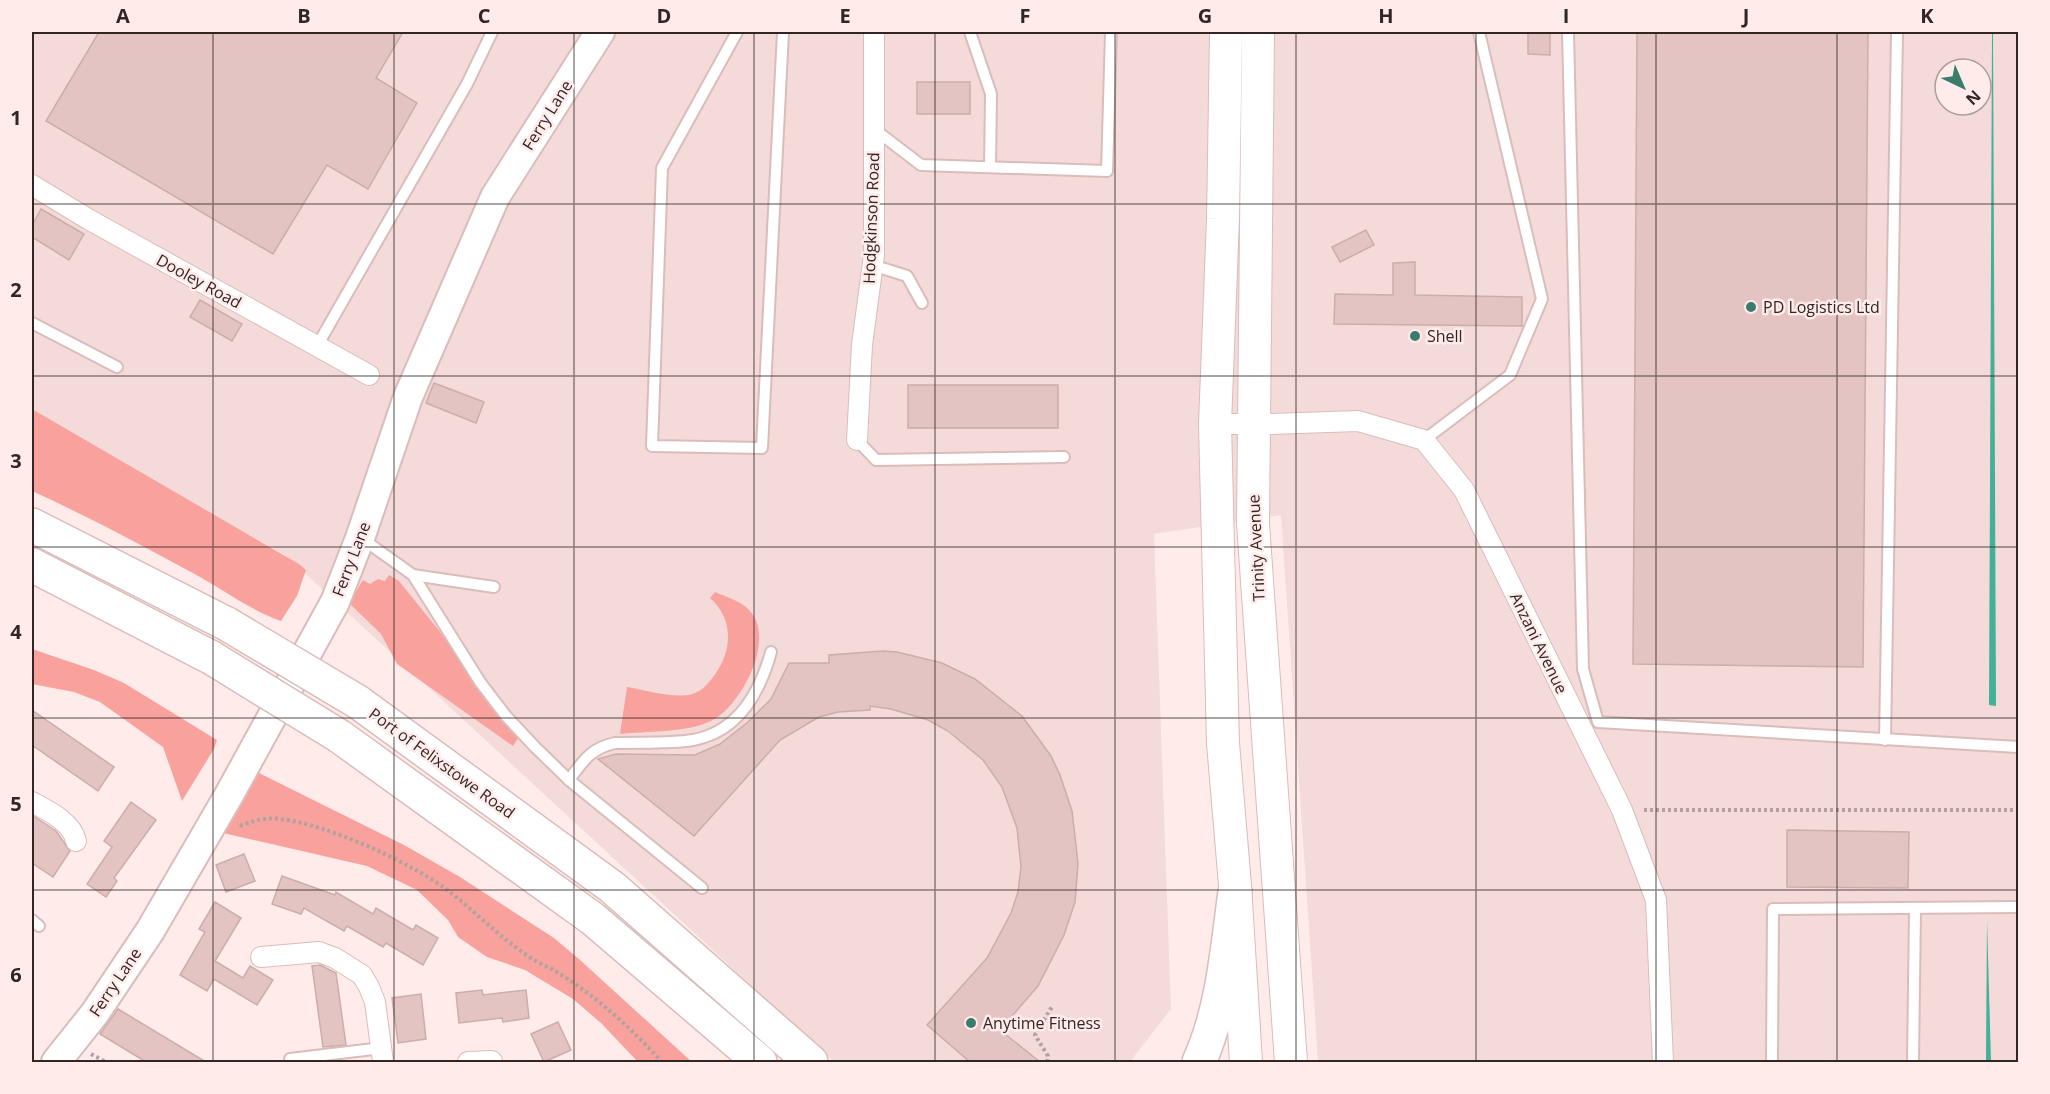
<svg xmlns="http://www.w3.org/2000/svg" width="2050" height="1094" viewBox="0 0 2050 1094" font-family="'Open Sans',sans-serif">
<rect width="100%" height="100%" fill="#ffecea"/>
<path fill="#f4dbda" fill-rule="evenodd" d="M 32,32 L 2018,32 L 2018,1062 L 1318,1062 L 1281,515 L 1154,534 L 1171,1009 L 1130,1062 L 834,1062 L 285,555 L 32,413 ZM 1945,69 L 1981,69 L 1981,105 L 1945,105 Z"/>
<g fill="#f9a19d">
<path d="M 32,409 L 299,564 L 306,570 L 297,596 L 281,621 C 252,611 227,592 200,577 C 145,547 89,517 32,491 Z"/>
<path d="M 389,575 L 399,581 L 445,638 L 479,686 L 521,734 L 513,746 L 397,664 L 381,634 L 349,603 L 363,580 L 370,584 L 378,579 L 385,581 Z"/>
<path d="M 715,592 C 729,598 745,602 753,615 C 773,645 740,707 711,721 C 686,733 647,731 620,734 L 627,687 C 645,690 675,699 692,694 C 702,691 707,685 713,677 C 732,653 735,620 710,598 Z"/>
<path d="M 32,649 L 94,670 L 124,683 L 217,740 L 214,749 L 182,801 L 163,747 L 100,702 L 74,692 L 32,684 Z"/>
<path d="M 259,773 L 404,845 L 460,877 L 554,938 L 580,960 L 692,1062 L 638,1062 L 601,1023 L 573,999 L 525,970 L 487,957 L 458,937 L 448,920 L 417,890 L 367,866 L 223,833 Z"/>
</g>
<g fill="#43b098">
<path d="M 1992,32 L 1993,32 L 1996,706 L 1989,705 Z"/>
<path d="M 1987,920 L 1991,1062 L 1986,1062 Z"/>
</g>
<g fill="#e3c4c2" stroke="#cbadaa" stroke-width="1.5">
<path d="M 99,32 L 403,32 L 376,78 L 417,103 L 368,189 L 327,165 L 273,254 L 46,121 Z"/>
<path d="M 1528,32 L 1550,32 L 1550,55 L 1528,54 Z"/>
<path d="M 1637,32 L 1868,32 L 1863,667 L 1633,664 Z"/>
<rect x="917" y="82" width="53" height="32"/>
<path d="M 41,209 L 84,234 L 69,260 L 32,237 L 32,226 Z"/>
<path d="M 1366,230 L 1374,245 L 1340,262 L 1332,247 Z"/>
<path d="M 1415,262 L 1415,295 L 1522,297 L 1522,326 L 1334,324 L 1335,294 L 1393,295 L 1393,263 Z"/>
<path d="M 200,300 L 242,324 L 232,341 L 190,317 Z"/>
<path d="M 434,383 L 484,402 L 476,423 L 426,403 Z"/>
<rect x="908" y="385" width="150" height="43"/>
<path d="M 883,651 L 897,652 L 942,663 L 975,679 L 1022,716 L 1051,756 L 1060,775 L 1072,811 L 1075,837 L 1078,864 L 1075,902 L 1064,935 L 1038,986 L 1000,1030 L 1040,1062 L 970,1062 L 927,1025 L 987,958 L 1011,913 L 1018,892 L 1021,867 L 1017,828 L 1002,787 L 983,760 L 948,731 L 928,720 L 891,709 L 870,706 L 870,710 L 838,712 L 819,717 L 780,740 L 694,836 L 598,759 L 616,754 L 695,755 L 720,744 L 748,722 L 771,699 L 789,663 L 829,663 L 829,655 Z"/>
<path d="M 32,710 L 114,767 L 98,791 L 32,745 Z"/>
<path d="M 131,802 L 156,820 L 114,878 L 117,881 L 106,897 L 87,884 L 112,847 L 104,841 Z"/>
<path d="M 32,815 L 56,831 L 70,851 L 53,877 L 32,863 Z"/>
<path d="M 1787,830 L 1909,832 L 1908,888 L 1787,887 Z"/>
<path d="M 244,854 L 255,881 L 226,892 L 216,865 Z"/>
<path d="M 282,876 L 335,895 L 336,892 L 373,914 L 376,908 L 413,930 L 416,925 L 438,938 L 423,965 L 386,943 L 383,947 L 347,926 L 344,931 L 304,908 L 301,914 L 272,904 Z"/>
<path d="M 215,902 L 241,918 L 215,961 L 243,978 L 250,966 L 273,980 L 257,1005 L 214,979 L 207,991 L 180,975 L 205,932 L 199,929 Z"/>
<path d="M 320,965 L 336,973 L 346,1045 L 323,1047 L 312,966 Z"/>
<path d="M 482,990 L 483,995 L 526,990 L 529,1018 L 503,1022 L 502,1018 L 459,1023 L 456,993 Z"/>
<path d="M 421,994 L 426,1039 L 398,1043 L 392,998 Z"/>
<path d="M 118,1009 L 206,1062 L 146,1062 L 100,1034 Z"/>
<path d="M 558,1022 L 571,1050 L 544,1062 L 531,1034 Z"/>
</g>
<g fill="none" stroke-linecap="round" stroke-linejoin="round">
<defs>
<g id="lane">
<path d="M 737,32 L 662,168 L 652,446 L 762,448 L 783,32"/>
<path d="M 970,32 L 991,94 L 990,167"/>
<path d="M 1568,32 L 1583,669 L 1598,722 L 2018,747"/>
<path d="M 874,129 L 921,165 L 1107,171 L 1111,32"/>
<path d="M 872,265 L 907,276 L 922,303"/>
<path d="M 32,323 L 117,367"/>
<path d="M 317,346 L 467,84 L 492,32"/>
<path d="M 857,440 L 876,460 L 1064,457"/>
<path d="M 1424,440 L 1510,375 L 1542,299 L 1479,32"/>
<path d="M 361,538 L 413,575 L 480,682 L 506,716 L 535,747 L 569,780 L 702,888"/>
<path d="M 413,575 L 494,587"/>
<path d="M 1885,740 L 1897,32"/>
<path d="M 569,780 C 583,761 591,748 615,743 C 641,742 668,744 693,740 C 738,732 760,692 771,652"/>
<path d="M 32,920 L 39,926"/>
<path d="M 290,1059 L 382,1048"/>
<path d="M 1772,1062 L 1773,909 L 2018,907"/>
<path d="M 1913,1062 L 1915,909"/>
</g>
<g id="street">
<path d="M 32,185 L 88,219 L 369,375"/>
<path d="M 1215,424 L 1270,424 L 1358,421 L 1424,440 L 1464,490 L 1622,810 L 1656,900 L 1663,1062"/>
<path d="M 857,440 L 862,345 L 874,255 L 874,32"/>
<path d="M 32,802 C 47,810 72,822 76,841"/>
<path d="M 261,957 L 319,952 L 335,958 L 362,975 L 369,987 L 375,1002 L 383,1062"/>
<path d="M 468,1062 L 492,1061"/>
</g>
<path id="secondary" d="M 56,1062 L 95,1013 L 150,931 L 229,795 L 335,602 L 360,538 L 408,397 L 495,197 L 600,32"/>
<g id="primary">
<path d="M 1226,32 L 1223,219 L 1215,424 L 1223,743 L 1235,885 L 1246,1062"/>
<path d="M 1258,32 L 1253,524 L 1291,1062"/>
</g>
<g id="highway">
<path d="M 32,525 L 227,624"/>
<path d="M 32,565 L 212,658"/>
<path d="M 358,702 L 612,887 L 811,1062"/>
<path d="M 339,736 L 593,919 L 760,1062"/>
<path d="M 1199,1062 C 1223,1009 1227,950 1235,892"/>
</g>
</defs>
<use href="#lane" stroke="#dabcba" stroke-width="14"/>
<use href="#street" stroke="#dabcba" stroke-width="22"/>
<use href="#secondary" stroke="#dabcba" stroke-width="32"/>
<use href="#primary" stroke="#dabcba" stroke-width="34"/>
<use href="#highway" stroke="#dabcba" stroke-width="36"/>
<g stroke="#b1a19f" stroke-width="4" stroke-dasharray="3 3" stroke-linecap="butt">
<path d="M 1644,810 L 2018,810"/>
<path d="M 240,826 C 252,821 266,817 279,819 C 325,823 409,862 446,889 C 475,911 500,938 531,958 C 538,963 547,966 555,971 C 595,995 631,1028 662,1062"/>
<path d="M 91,1054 L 106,1062"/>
<path d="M 1047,1062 L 1048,1056 L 1035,1035 L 1053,1005"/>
</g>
<use href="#lane" stroke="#fff" stroke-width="10"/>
<use href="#street" stroke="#fff" stroke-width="20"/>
<use href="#secondary" stroke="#fff" stroke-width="28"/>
<use href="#primary" stroke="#fff" stroke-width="32"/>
<use href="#highway" stroke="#fff" stroke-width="33"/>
<defs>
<g id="highway-bridge">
<path d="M 227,624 L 358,702"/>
<path d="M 212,658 L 339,736"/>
</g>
</defs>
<use href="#highway-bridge" stroke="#dabcba" stroke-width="36" stroke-linecap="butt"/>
<use href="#highway-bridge" stroke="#fff" stroke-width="33"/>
</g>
<path fill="none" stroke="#322625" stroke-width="1.5" stroke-opacity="0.55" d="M 213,32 L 213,1062M 394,32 L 394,1062M 574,32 L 574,1062M 754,32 L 754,1062M 935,32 L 935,1062M 1115,32 L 1115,1062M 1296,32 L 1296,1062M 1476,32 L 1476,1062M 1656,32 L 1656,1062M 1837,32 L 1837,1062M 32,204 L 2018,204M 32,376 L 2018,376M 32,547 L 2018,547M 32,718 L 2018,718M 32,890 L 2018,890"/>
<g fill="#3a7c6c" stroke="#ffecea" stroke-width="2">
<circle cx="1751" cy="307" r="6"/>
<circle cx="1415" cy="336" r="6"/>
<circle cx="971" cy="1023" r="6"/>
</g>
<g text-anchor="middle" stroke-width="5" stroke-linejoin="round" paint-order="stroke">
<g font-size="16" fill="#322625" stroke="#ffecea">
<text transform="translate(547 115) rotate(-58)" y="6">Ferry Lane</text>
<text transform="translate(871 218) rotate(-88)" y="6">Hodgkinson Road</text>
<text transform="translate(199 281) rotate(29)" y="6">Dooley Road</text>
<text transform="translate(1256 548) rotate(-93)" y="6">Trinity Avenue</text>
<text transform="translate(351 559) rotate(-69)" y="6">Ferry Lane</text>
<text transform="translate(1539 643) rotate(64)" y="6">Anzani Avenue</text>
<text transform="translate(442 763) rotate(36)" y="6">Port of Felixstowe Road</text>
<text transform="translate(115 982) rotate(-56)" y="6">Ferry Lane</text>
</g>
<g font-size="16" fill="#322625" stroke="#ffecea" text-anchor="start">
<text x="1763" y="313">PD Logistics Ltd</text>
<text x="1427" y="342">Shell</text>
<text x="983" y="1029">Anytime Fitness</text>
</g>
</g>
<rect width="2050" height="1094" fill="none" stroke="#ffecea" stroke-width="66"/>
<g transform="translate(1963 87) rotate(136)"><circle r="28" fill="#ffecea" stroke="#ad9d9b" stroke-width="1.5"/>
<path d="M0-4.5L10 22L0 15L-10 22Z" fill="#3a7c6c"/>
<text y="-9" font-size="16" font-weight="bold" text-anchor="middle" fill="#322625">N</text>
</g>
<rect x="33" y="33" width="1984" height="1028" fill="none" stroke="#322625" stroke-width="2"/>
<g font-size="20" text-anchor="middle" font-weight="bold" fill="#322625">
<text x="123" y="23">A</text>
<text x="304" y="23">B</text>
<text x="484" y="23">C</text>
<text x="664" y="23">D</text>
<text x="845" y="23">E</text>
<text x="1025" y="23">F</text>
<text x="1205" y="23">G</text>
<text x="1386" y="23">H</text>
<text x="1566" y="23">I</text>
<text x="1746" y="23">J</text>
<text x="1927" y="23">K</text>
<text x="16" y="125">1</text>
<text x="16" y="297">2</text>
<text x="16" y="468">3</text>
<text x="16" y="639">4</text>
<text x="16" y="811">5</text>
<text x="16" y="982">6</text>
</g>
</svg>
